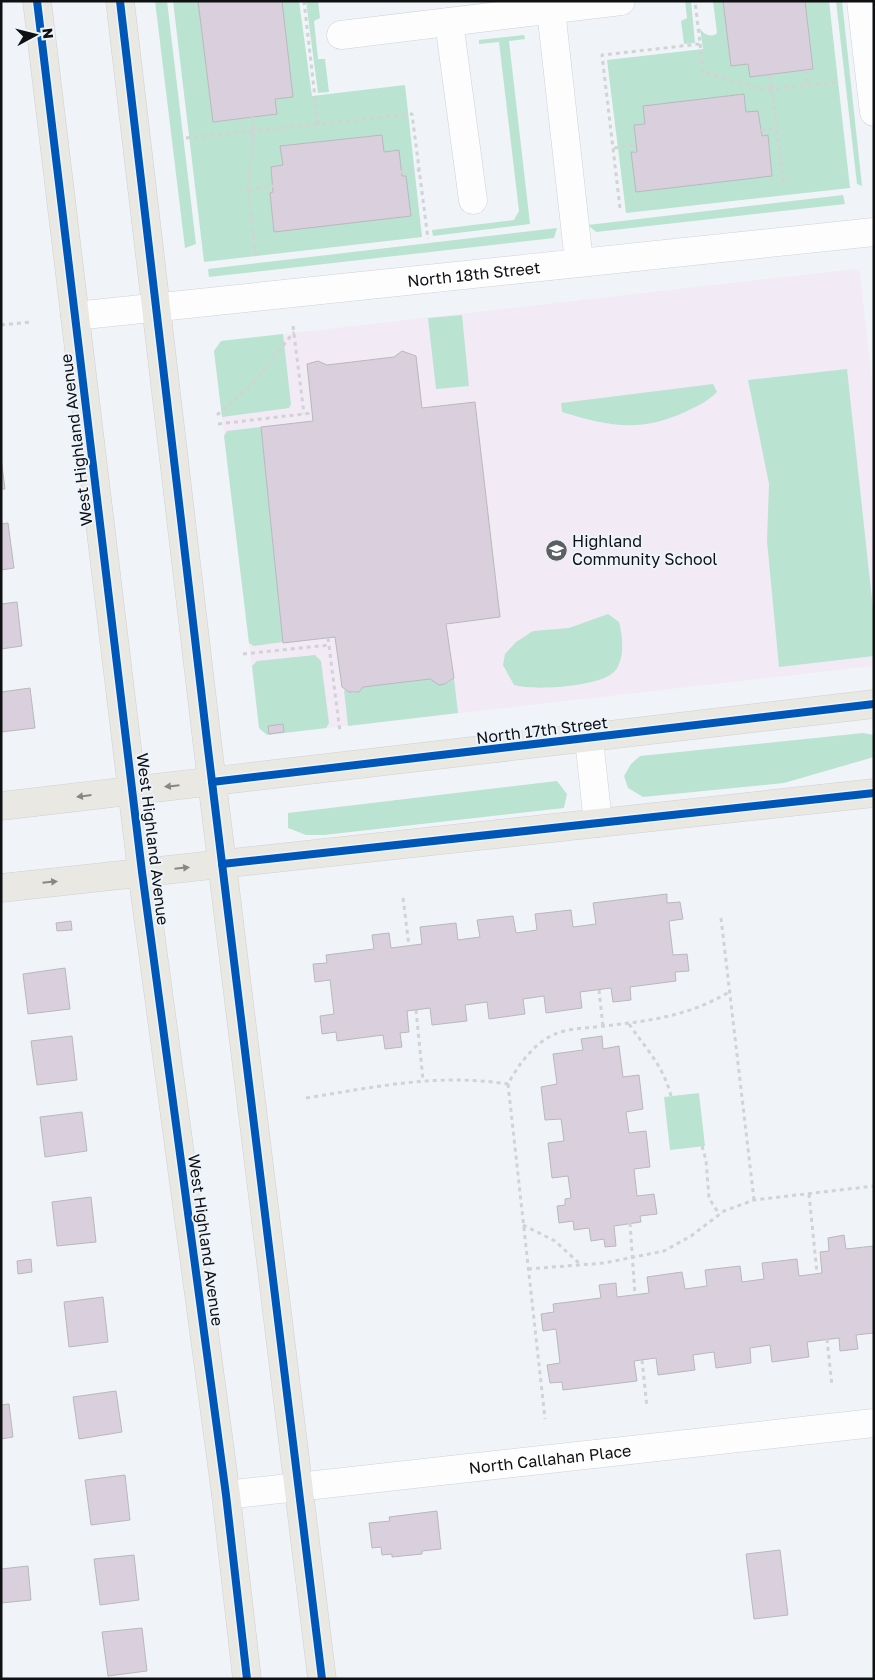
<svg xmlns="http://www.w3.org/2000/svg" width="875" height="1680" viewBox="0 0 875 1680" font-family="'Golos Text',sans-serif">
<rect width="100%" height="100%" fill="#f0f4f8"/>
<path fill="#f2ebf6" d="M 854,269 L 860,272 L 874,400 L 874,666 L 267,735 L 259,728 L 214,351 L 221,341 Z"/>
<g fill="#bae3d2" fill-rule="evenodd">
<path d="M 155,1 L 167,1 L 196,244 L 185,248 Z"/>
<path d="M 173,1 L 198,1 L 213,122 L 277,114 L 275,99 L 293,97 L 282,1 L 299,1 L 312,96 L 405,85 L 422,237 L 204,262 ZM 382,135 L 384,152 L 402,176 L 406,176 L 410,215 L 274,231 L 270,193 L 273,192 L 271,167 L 283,165 L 281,146 Z"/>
<path d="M 306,1 L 318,1 L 320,18 L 314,21 L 318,59 L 325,59 L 329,92 L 318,93 Z"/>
<path d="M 685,1 L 691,1 L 695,43 L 684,44 L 681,21 L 687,18 Z"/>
<path d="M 713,1 L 723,1 L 731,66 L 748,64 L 750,77 L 813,69 L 805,1 L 829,1 L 850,188 L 626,213 L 607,60 L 703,49 L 700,29 C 705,35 711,38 717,33 ZM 758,111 L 762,136 L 768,136 L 772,176 L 632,152 L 637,151 L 634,125 Z"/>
<path d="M 836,1 L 842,1 L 862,186 L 857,184 Z"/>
<path d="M 524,35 L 525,39 L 509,41 L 530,224 L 433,236 L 432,230 L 514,220 L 519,211 L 499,42 L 479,44 L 479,40 Z"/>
<path d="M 843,195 L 845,204 L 596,232 L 588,225 Z"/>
<path d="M 557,228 L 554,238 L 209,277 L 208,269 Z"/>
<path d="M 462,315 L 469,386 L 436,389 L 428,318 Z"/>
<path d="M 283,334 L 291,404 L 289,408 L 222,417 L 214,351 L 221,341 Z"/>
<path d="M 847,369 L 874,618 L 874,656 L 779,667 L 767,541 L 769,484 L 748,380 Z"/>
<path d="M 713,384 L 717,392 C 708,401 698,406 685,412 C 640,433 607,426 562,412 L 561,403 Z"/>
<path d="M 261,427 L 283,642 L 254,646 L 249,643 L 224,436 L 227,431 Z"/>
<path d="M 608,614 L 619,622 C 623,636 625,659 615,671 C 601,687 533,691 514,685 L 503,665 L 505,654 L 516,642 L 533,631 L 569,628 Z"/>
<path d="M 315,655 L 321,661 L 329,723 L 326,728 L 267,735 L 259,728 L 252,666 L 257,661 Z"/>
<path d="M 454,678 L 458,713 L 348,726 L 344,690 L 354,693 L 363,687 L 430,679 C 439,685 446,687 454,678 Z"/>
<path d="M 863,733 L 874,735 L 874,757 L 784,783 L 643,797 L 628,788 L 624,776 L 631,764 L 640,756 Z"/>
<path d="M 557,781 L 567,794 L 564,808 L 324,835 L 306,835 L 288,828 L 288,813 Z"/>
<path d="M 699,1093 L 705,1146 L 670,1150 L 664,1097 Z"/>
</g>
<g fill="#dacfdc" stroke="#b8b9bc">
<path d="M 198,1 L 282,1 L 293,97 L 275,99 L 277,114 L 213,122 Z"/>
<path d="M 723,1 L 805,1 L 813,69 L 750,77 L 748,64 L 731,66 Z"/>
<path d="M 744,94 L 746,112 L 758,111 L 762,136 L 768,135 L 772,176 L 636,192 L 631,152 L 637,152 L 634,125 L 645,124 L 643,106 Z"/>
<path d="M 382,135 L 384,152 L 399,150 L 402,176 L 406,176 L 411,216 L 274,232 L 270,193 L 273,192 L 271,167 L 283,165 L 280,146 Z"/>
<path d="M 402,351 L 416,356 L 422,408 L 475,402 L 500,617 L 446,624 L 454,678 L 445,684 L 439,685 L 430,679 L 363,687 L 359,692 L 349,692 L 342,687 L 335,637 L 283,643 L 261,427 L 313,421 L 307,364 L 318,361 L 327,365 L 394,357 Z"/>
<path d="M 1,458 L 5,489 L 1,489 Z"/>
<path d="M 8,523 L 14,568 L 1,570 L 1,524 Z"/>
<path d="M 17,602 L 22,646 L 1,649 L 1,604 Z"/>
<path d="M 30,688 L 35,728 L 1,732 L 1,692 Z"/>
<path d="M 283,724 L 284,732 L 269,734 L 268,726 Z"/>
<path d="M 667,894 L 667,903 L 680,902 L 683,919 L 669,921 L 673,955 L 687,954 L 689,971 L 675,972 L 676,981 L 630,987 L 631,1000 L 613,1002 L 611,988 L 580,992 L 582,1008 L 546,1013 L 544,996 L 523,999 L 525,1014 L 489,1019 L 487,1002 L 465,1005 L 467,1021 L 432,1025 L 430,1008 L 407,1011 L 409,1032 L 400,1033 L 402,1047 L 385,1049 L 383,1035 L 337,1041 L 336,1032 L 322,1034 L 320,1016 L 334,1014 L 330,980 L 315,982 L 313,964 L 327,963 L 326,955 L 374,949 L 372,935 L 389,933 L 391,948 L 422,944 L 420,927 L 456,923 L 458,940 L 480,937 L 477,920 L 513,916 L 516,933 L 537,930 L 535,914 L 571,910 L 573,927 L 596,924 L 593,903 Z"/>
<path d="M 71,921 L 72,930 L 57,931 L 56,923 Z"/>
<path d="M 65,968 L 70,1009 L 28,1014 L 23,974 Z"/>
<path d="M 72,1036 L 77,1080 L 37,1085 L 31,1041 Z"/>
<path d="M 602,1036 L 603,1049 L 619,1046 L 623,1077 L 639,1075 L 643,1109 L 626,1112 L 629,1133 L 646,1131 L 650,1167 L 634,1169 L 637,1196 L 654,1194 L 657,1214 L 640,1216 L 641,1222 L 614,1226 L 616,1246 L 605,1247 L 604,1239 L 591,1241 L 589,1228 L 574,1230 L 573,1221 L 559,1223 L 557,1206 L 565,1205 L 565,1199 L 571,1198 L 568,1176 L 552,1178 L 548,1143 L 564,1141 L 561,1119 L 545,1120 L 541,1087 L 557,1084 L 553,1054 L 583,1050 L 581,1039 Z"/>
<path d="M 82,1112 L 87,1151 L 45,1157 L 40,1117 Z"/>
<path d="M 91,1197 L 96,1242 L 57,1246 L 52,1202 Z"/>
<path d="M 844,1235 L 846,1249 L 874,1246 L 874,1333 L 856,1335 L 858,1349 L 840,1351 L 839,1338 L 807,1342 L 809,1357 L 772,1362 L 770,1345 L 750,1348 L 751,1363 L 716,1368 L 714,1352 L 693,1355 L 695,1370 L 658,1375 L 656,1358 L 634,1361 L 637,1381 L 563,1390 L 562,1382 L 550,1383 L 547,1365 L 560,1363 L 556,1329 L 543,1331 L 541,1314 L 554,1312 L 553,1304 L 601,1298 L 599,1285 L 616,1283 L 617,1297 L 649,1293 L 647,1277 L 682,1272 L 685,1289 L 707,1286 L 705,1270 L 740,1266 L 742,1282 L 764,1279 L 762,1263 L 797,1259 L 799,1276 L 822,1273 L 820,1252 L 829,1251 L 828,1238 Z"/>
<path d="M 31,1259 L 32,1272 L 18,1274 L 17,1261 Z"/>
<path d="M 103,1297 L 108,1342 L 69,1347 L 64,1302 Z"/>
<path d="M 116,1391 L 122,1432 L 79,1439 L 73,1397 Z"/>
<path d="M 9,1404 L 13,1437 L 1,1439 L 1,1405 Z"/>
<path d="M 125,1475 L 130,1520 L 91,1525 L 85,1480 Z"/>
<path d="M 437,1511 L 441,1549 L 422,1551 L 422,1554 L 392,1557 L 392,1554 L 382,1555 L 381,1547 L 372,1548 L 369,1523 L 390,1521 L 389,1517 Z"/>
<path d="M 780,1550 L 788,1615 L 754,1619 L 746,1554 Z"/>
<path d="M 134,1555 L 139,1600 L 100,1605 L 94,1559 Z"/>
<path d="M 28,1566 L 31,1600 L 1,1603 L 1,1569 Z"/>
<path d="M 142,1628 L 147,1671 L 108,1676 L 102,1632 Z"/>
</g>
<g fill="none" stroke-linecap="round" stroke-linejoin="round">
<defs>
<g id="minor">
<path d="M 861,1 L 874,112"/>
<path d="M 551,10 L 579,262"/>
<path d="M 449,22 L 473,200"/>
<path d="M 341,35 L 621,1"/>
<path id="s1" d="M 75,316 L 874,232"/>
<path d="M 589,739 L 598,823"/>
<path id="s2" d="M 226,1495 L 874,1423"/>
</g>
<g id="major">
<path d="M 37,1 L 142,872 L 226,1495 L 247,1679"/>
<path d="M 120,1 L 207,741 L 322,1679"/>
<path d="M 1,806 L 874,704"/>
<path d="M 1,888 L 874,793"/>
</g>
</defs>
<use href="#minor" stroke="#ced2d5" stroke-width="29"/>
<use href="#major" stroke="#ced0d2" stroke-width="29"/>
<g stroke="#d1d3d4" stroke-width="3" stroke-dasharray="4 4" stroke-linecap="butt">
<path d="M 304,1 L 318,124 L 412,114 L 428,239"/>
<path d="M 700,44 L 703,72 L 764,90 L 840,82"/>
<path d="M 806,70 L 807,86"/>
<path d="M 770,75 L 784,185"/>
<path d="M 252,117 L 254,131 L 248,190 L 256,259"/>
<path d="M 761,130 L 777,128"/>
<path d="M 186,138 L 318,124"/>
<path d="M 614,148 L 636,145"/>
<path d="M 401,172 L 420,170"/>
<path d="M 248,190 L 273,186"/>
<path d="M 620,208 L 602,55 L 700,44 L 695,1"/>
<path d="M 1,325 L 31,322"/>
<path d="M 293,326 L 304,414"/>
<path d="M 217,415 L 256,380 L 294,332"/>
<path d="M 218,424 L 312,413"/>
<path d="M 328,638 L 340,732"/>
<path d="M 243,654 L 329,645"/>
<path d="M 403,898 L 409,946"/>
<path d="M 721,918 L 754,1200"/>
<path d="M 599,990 L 603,1027"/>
<path d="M 416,1010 L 423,1080"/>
<path d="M 629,1024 C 646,1049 663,1065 671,1096"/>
<path d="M 508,1084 L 545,1419"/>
<path d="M 306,1098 C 376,1087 437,1073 508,1084 C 518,1065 535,1042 555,1034 C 569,1028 589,1028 604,1026 C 649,1021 689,1016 729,992"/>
<path d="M 702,1146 L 706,1160 L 709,1198 L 719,1214"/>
<path d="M 809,1194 L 817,1273"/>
<path d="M 630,1223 L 635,1295"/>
<path d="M 523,1225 L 555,1241 L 581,1265"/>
<path d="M 528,1269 L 604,1263 L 664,1251 L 691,1236 L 724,1211 L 754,1200 L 874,1186"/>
<path d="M 827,1339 L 832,1386"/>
<path d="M 642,1360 L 647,1407"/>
</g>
<use href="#minor" stroke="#fdfdfe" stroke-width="28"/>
<use href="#major" stroke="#eae8e3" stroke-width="28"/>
<defs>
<g id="cycleway">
<path d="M 37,1 L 142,872 L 226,1495 L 247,1679"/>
<path d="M 120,1 L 207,741 L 322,1679"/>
<path d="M 212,782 L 874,704"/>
<path d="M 222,864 L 874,793"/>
</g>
</defs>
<use href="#cycleway" stroke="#edf4fb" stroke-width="11"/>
<use href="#cycleway" stroke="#0057b8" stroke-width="8"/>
</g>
<defs><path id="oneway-solid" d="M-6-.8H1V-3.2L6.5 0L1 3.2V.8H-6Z" transform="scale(1.25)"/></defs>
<g fill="#878785">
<use href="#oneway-solid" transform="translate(172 786) rotate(174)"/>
<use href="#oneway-solid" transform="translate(84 796) rotate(173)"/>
<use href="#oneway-solid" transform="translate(182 868) rotate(-6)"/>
<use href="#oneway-solid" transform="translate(50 882) rotate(-6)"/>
</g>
<defs>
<symbol id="school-disc" viewBox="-11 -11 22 22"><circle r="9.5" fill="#5d6062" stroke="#edf4fb"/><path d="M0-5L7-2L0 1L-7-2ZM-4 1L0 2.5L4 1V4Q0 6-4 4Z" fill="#fff"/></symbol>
</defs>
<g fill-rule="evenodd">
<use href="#school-disc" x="544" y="538" width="25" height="25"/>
</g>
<g text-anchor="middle" stroke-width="4" stroke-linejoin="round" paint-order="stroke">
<g font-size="16" fill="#0e1012" stroke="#edf4fb">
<text dy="6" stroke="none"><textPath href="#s1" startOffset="401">North 18th Street</textPath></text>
<text transform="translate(76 440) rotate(-97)" y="6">West Highland Avenue</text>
<text transform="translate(542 730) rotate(-7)" y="6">North 17th Street</text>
<text transform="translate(153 839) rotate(83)" y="6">West Highland Avenue</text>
<text transform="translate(206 1240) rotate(82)" y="6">West Highland Avenue</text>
<text dy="6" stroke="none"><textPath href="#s2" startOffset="326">North Callahan Place</textPath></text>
</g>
<g font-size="16" fill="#0e1012" stroke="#edf4fb" text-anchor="start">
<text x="572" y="547">Highland<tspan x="572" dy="18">Community School</tspan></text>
</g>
</g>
<rect width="875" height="1680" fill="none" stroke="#0e1012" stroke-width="5"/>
<g transform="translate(35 35) rotate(83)" stroke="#edf4fb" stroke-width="4" paint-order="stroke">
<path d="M0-4L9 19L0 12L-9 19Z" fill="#0e1012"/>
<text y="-8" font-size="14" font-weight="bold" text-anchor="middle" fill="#0e1012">N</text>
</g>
</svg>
